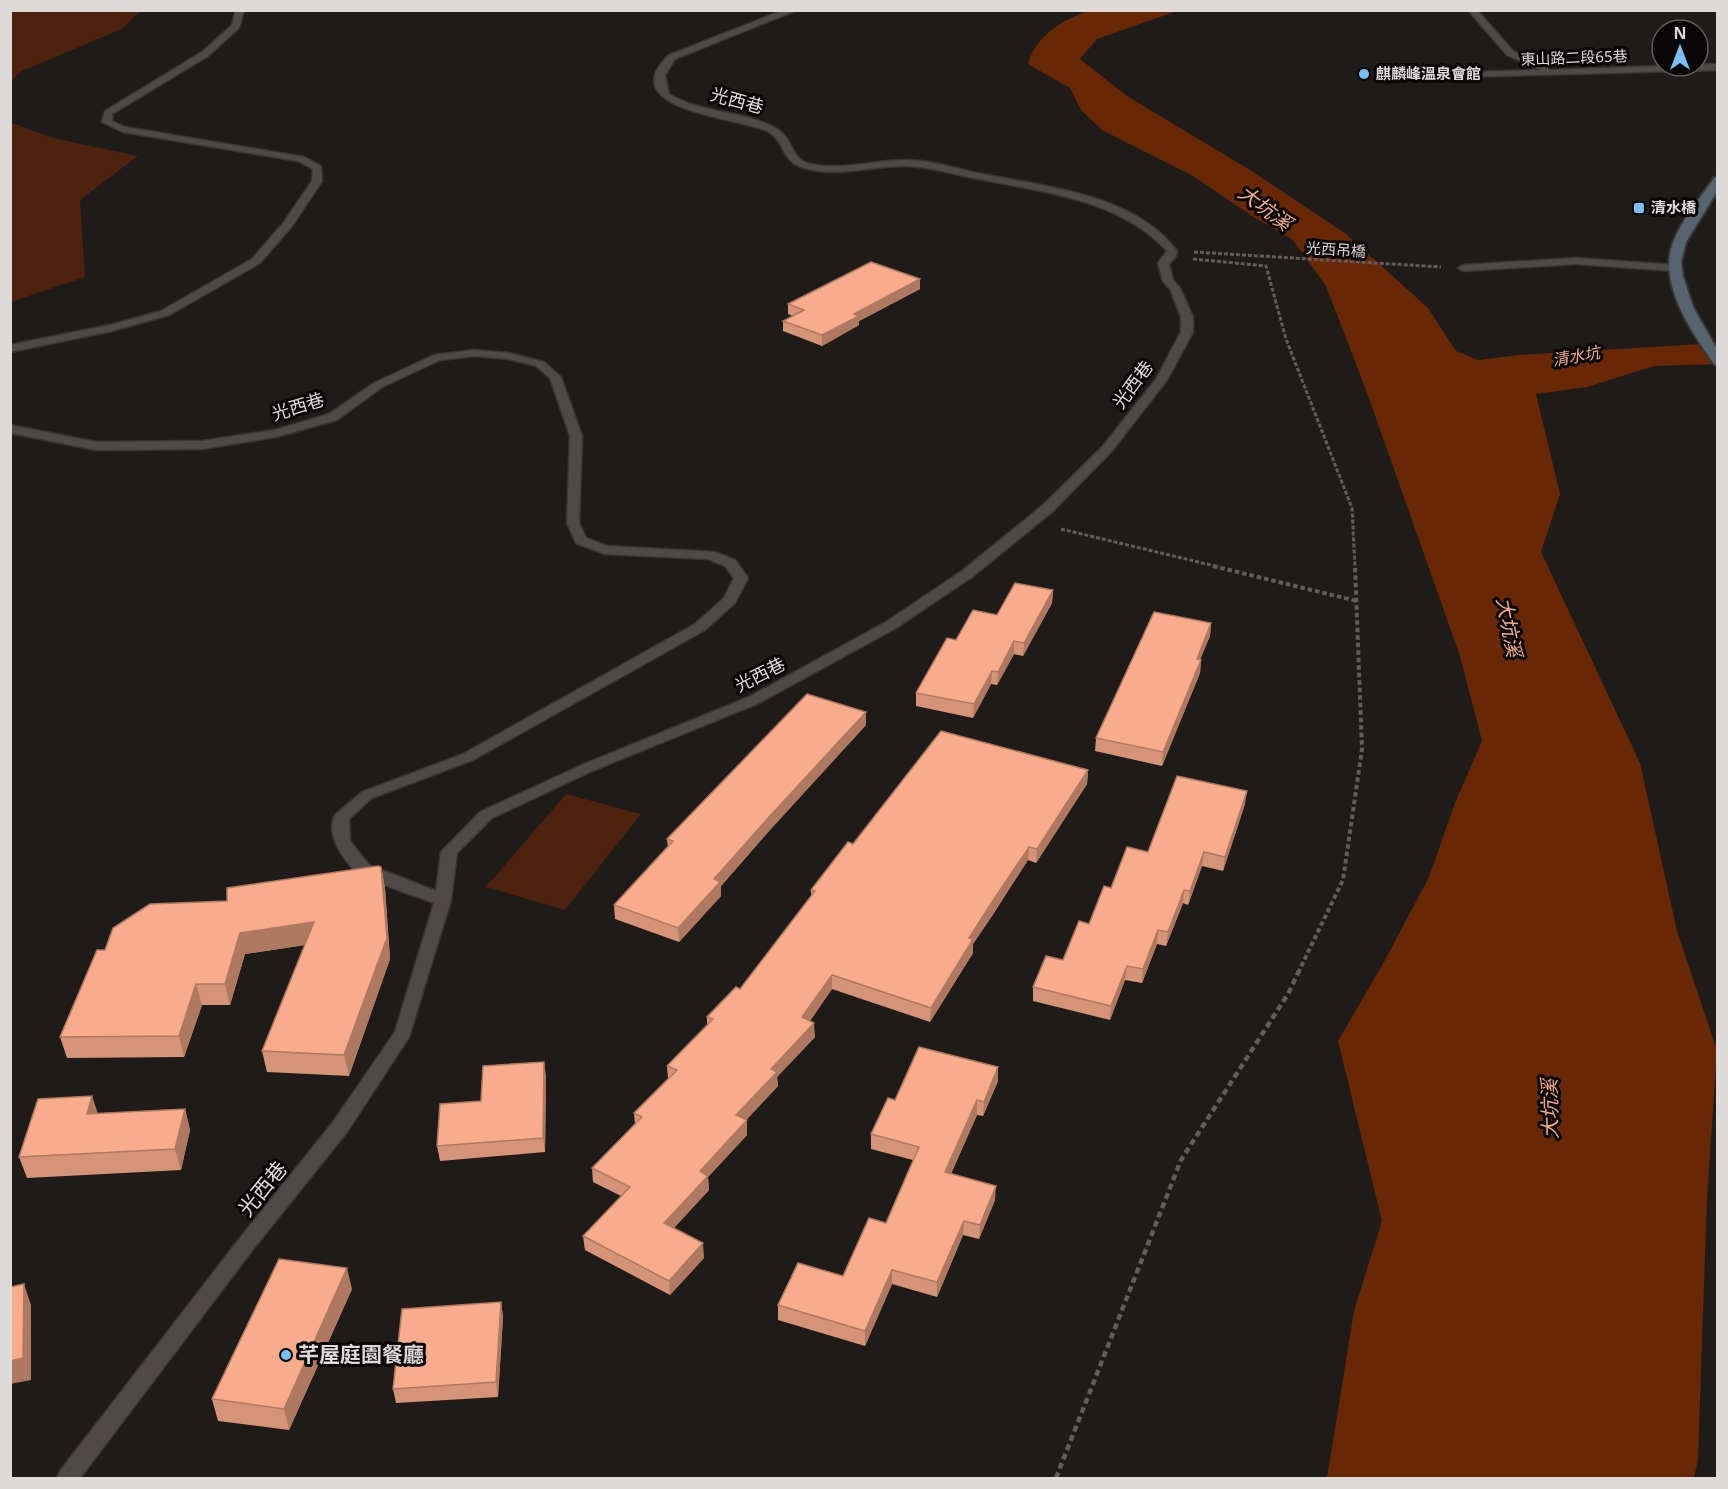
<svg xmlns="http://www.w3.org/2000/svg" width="1728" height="1489" viewBox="0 0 1728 1489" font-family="'Noto Sans','Noto Sans TC',sans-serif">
<rect width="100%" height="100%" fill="#1f1b19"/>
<g fill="#4d220e">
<path d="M 11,10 L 140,10 L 140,11 L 122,29 L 22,71 L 11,81 Z"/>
<path d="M 10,122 L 53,138 L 138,156 L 80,200 L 85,277 L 11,302 Z"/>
<path d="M 566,794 L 641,814 L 565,910 L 486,887 Z"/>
</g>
<path fill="#682805" d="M 1090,10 L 1177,11 L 1097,39 L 1080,59 L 1127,96 L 1250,170 L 1346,234 L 1428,308 L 1456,351 L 1478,360 L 1519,355 L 1717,343 L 1717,364 L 1654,366 L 1587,387 L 1536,394 L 1560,494 L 1541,552 L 1640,763 L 1677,931 L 1717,1050 L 1707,1198 L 1698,1459 L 1694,1478 L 1327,1478 L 1354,1311 L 1382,1221 L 1338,1041 L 1384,962 L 1429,877 L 1455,803 L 1482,741 L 1460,656 L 1366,390 L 1326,286 L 1293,240 L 1252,216 L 1193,176 L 1102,130 L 1081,110 L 1070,88 L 1028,64 C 1036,35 1063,20 1090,10 Z"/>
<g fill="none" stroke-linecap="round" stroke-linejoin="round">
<defs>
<g id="service">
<path d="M 236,10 L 244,10 L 239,28 L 208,56 L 112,114 L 112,121 L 125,127 L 304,157 L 321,166 L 322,181 L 292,226 L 260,263 L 169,315 L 112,331 L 10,352 L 10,345 L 110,325 L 161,311 L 252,259 L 284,222 L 312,181 L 313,169 L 298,161 L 123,132 L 102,122 L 105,111 L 202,52 L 232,25 Z"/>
<path d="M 784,10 L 797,10 L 675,59 L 665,75 L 669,94 C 702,114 744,110 777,129 C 793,138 790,159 810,164 C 842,171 874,160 905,160 C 930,160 954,168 977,173 C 1044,187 1133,193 1177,251 L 1176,256 L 1169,264 L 1173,280 L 1180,288 L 1193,317 L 1193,332 L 1167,380 L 1111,452 L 1052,512 L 972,577 L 896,628 L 759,703 L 592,771 L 492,818 L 457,853 L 451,900 L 409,1037 L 347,1132 L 254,1248 L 80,1478 L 57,1478 L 60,1471 L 240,1238 L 333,1122 L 395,1032 L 434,903 C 419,897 365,880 356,872 C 343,859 325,833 335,815 L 362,792 L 463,754 L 695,624 L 724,598 L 734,578 L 725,566 L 708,559 L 605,554 L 576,543 L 567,523 L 570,436 L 550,378 L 536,366 L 509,359 L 474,356 L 440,360 L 382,387 L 337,420 L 276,437 L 202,449 L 96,450 L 10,433 L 10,425 L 96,442 L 202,441 L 275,430 L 329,414 L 374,383 L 434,355 L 474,350 L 509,353 L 544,362 L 561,377 L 582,436 L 579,523 L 586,538 L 607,546 L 715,552 L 735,560 L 748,578 L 735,603 L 705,630 L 473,760 L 372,798 L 349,819 L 350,841 L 369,865 L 436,891 L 441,852 L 480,812 L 582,765 L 749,697 L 886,622 L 962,571 L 1042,506 L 1103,446 L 1156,379 L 1181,332 L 1181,317 L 1170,289 L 1163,281 L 1158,263 L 1167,251 C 1121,200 1044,192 979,179 C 956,175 932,167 908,166 C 873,165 838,178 804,168 C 780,161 786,141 767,131 C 740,118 611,110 669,55 Z"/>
<path d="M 1468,10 L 1477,10 L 1513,51 L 1548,67 L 1549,70 L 1718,64 L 1718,70 L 1427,78 L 1426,76 L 1430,73 L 1540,70 L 1507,55 Z"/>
<path d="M 1576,258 L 1675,265 L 1680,268 L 1675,271 L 1576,264 L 1463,271 L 1458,268 L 1463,265 Z"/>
</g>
<path id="secondary" d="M 1718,177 L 1718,190 L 1686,242 L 1681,262 L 1683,276 L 1693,307 L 1718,351 L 1718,365 L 1714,364 C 1693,334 1661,288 1671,249 C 1678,224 1700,199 1714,178 Z"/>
</defs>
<use href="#service" stroke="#383534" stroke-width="3"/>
<use href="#secondary" stroke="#383534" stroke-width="4"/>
<g stroke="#605d5b" stroke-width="3" stroke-dasharray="4 2" stroke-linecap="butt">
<path d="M 1194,252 L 1441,267"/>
<path d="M 1193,259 L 1266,266 L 1286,339 L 1352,508 L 1355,567"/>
<path d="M 1061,529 L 1219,567"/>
</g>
<g stroke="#605d5b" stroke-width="4" stroke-dasharray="4.5 3" stroke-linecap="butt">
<path d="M 1213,566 L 1357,601"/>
<path d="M 1298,973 L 1343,880 L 1362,749 L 1355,566"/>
</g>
<path stroke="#605d5b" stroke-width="4.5" stroke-dasharray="6 4" stroke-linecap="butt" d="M 1056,1478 L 1181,1160 L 1288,994 L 1299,971"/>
<use href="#service" fill="#4f4a48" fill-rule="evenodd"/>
<use href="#secondary" fill="#566470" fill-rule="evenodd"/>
</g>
<g fill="#d59478">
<path d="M 920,289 L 859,321 L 859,325 L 822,346 L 783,331 L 783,321 L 793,316 L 788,314 L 788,304 Z"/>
<path d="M 1053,590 L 1052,603 L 1023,656 L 1014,654 L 997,685 L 991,684 L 973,718 L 916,706 L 916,693 L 956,640 L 997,615 Z"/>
<path d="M 1211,623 L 1210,636 L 1200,659 L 1201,660 L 1200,673 L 1162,766 L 1095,751 L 1096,738 Z"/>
<path d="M 866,712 L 866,725 L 769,831 L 721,886 L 721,896 L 679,942 L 615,919 L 614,905 L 668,847 L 667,839 Z"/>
<path d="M 1088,770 L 1087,784 L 1036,863 L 1028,860 L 992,916 L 973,944 L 973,953 L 930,1022 L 832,989 L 810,1021 L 815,1037 L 777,1077 L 778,1086 L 746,1120 L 747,1135 L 708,1177 L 709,1190 L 674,1228 L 704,1258 L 670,1295 L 585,1250 L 583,1236 L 621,1196 L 593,1182 L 592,1168 L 635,1124 L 634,1113 L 668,1079 L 667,1066 L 707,1025 L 707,1017 L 740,989 L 811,896 L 811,890 L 853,844 Z"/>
<path d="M 1245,804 L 1223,871 L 1202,866 L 1188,905 L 1183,903 L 1166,946 L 1157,944 L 1142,983 L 1125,980 L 1110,1020 L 1033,1001 L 1033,987 L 1063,960 L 1089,924 L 1111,888 Z"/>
<path d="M 381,867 L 385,888 L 390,959 L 349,1076 L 267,1072 L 262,1051 L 305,945 L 245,954 L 230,1005 L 202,1005 L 184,1057 L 67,1058 L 60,1037 L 105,950 L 227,901 Z"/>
<path d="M 546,1076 L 545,1152 L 440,1161 L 437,1146 L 481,1101 Z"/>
<path d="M 998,1081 L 983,1116 L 977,1115 L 951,1174 L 995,1200 L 979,1239 L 963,1235 L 937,1297 L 892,1284 L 865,1346 L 778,1320 L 778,1305 L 843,1276 L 886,1223 L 913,1160 L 871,1149 L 871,1134 L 895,1100 Z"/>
<path d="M 185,1109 L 190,1130 L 181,1170 L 27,1178 L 19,1157 L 97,1114 Z"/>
<path d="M 352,1289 L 289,1430 L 218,1421 L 212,1399 Z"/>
<path d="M 501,1302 L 503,1317 L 498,1397 L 396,1403 L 393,1389 Z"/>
</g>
<g fill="#ae7861">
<path d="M 920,279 L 920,289 L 859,321 L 859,325 L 822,346 L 822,335 L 854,314 Z"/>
<path d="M 1053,590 L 1052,603 L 1023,656 L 1024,643 Z"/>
<path d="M 1211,623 L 1210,636 L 1195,672 L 1197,659 Z"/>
<path d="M 1014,641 L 1014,654 L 997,685 L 998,672 Z"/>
<path d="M 1201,660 L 1200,673 L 1162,766 L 1163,752 Z"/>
<path d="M 992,671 L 991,684 L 973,718 L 974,704 Z"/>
<path d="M 866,712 L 866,725 L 769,831 L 721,886 L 721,896 L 679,942 L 678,928 L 714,879 L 769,817 Z"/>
<path d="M 1088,770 L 1087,784 L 1036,863 L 1037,849 Z"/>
<path d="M 1247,791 L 1245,804 L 1223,871 L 1225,857 Z"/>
<path d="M 1029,847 L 1028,860 L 973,944 L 973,953 L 930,1022 L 931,1008 L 969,938 Z"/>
<path d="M 1204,852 L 1202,866 L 1188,905 L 1190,891 Z"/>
<path d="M 381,867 L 385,888 L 390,959 L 349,1076 L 344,1055 Z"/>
<path d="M 1184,890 L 1183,903 L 1166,946 L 1168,932 Z"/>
<path d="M 314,922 L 318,943 L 245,954 L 230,1005 L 225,984 L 240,933 Z"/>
<path d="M 1158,930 L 1157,944 L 1142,983 L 1143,969 Z"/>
<path d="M 1127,966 L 1125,980 L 1110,1020 L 1111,1006 Z"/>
<path d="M 832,975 L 832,989 L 802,1031 L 802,1017 Z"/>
<path d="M 196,984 L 202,1005 L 184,1057 L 179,1036 Z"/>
<path d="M 814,1023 L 815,1037 L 777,1077 L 778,1086 L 737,1130 L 736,1115 L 771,1069 Z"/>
<path d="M 544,1062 L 546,1076 L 545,1152 L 543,1138 Z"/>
<path d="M 998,1067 L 998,1081 L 983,1116 L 984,1102 Z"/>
<path d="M 92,1096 L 99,1117 L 87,1114 Z"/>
<path d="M 977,1100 L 977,1115 L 945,1187 L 945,1172 Z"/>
<path d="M 185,1109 L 190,1130 L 181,1170 L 175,1149 Z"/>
<path d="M 747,1120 L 747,1135 L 708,1177 L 709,1190 L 665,1237 L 664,1223 L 700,1171 Z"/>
<path d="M 996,1186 L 995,1200 L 979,1239 L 980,1225 Z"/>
<path d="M 964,1221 L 963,1235 L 937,1297 L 937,1282 Z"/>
<path d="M 703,1243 L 704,1258 L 670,1295 L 669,1281 Z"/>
<path d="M 347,1268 L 352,1289 L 289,1430 L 284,1409 Z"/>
<path d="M 892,1270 L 892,1284 L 865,1346 L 865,1331 Z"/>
<path d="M 24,1284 L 31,1305 L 31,1380 L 10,1384 L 10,1361 Z"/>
<path d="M 501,1302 L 503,1317 L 498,1397 L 496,1382 Z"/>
</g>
<g fill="#f8ac8b" stroke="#ae7861" stroke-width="1.5">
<path d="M 871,262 L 920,279 L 854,314 L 859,316 L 822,335 L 783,321 L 804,310 L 788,304 Z"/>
<path d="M 1015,583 L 1053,590 L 1024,643 L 1014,641 L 998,672 L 992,671 L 974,704 L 916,693 L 947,638 L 956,640 L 973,610 L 997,615 Z"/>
<path d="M 1154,612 L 1211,623 L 1197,659 L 1201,660 L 1163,752 L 1096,738 Z"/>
<path d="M 807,694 L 866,712 L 769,817 L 714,879 L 720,882 L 678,928 L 614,905 L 673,841 L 667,839 Z"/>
<path d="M 941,731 L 1088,770 L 1037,849 L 1029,847 L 992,902 L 969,938 L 973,939 L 931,1008 L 832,975 L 802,1017 L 814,1023 L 771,1069 L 777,1072 L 736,1115 L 747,1120 L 700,1171 L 708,1176 L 664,1223 L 703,1243 L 669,1281 L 583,1236 L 630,1187 L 592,1168 L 642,1117 L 634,1113 L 677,1070 L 667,1066 L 713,1019 L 707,1017 L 736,987 L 740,989 L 815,891 L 811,890 L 848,842 L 853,844 Z"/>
<path d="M 1177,776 L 1247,791 L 1225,857 L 1204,852 L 1190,891 L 1184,890 L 1168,932 L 1158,930 L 1143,969 L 1127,966 L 1111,1006 L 1033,987 L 1046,956 L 1063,960 L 1079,921 L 1089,924 L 1104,886 L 1111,888 L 1127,847 L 1148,852 Z"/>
<path d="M 378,866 L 381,867 L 387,938 L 344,1055 L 262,1051 L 314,922 L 240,933 L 225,984 L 196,984 L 179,1036 L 60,1037 L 97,950 L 105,950 L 113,928 L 150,904 L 227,901 L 227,888 Z"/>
<path d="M 919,1047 L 998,1067 L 984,1102 L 977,1100 L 945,1172 L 996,1186 L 980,1225 L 964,1221 L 937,1282 L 892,1270 L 865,1331 L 778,1305 L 798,1263 L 843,1276 L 869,1218 L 886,1223 L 919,1147 L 871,1134 L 888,1098 L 895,1100 Z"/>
<path d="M 544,1062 L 543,1138 L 437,1146 L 440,1104 L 481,1101 L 483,1066 Z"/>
<path d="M 92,1096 L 87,1114 L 185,1109 L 175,1149 L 19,1157 L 38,1099 Z"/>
<path d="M 279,1259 L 347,1268 L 284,1409 L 212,1399 Z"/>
<path d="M 24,1284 L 23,1358 L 10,1361 L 10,1287 Z"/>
<path d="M 501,1302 L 496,1382 L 393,1389 L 402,1309 Z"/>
</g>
<g fill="#78bff7" stroke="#080606" stroke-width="2">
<circle cx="1364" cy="74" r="6"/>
<rect x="1633" y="202" width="12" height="12" rx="3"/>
<circle cx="286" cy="1355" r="6"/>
</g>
<g text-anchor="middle" stroke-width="6" stroke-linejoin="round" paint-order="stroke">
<g font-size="15" fill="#dddad9" stroke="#080606">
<text transform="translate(1574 58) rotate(-2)" y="5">東山路二段65巷</text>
<text transform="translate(1336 250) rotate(4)" y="5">光西吊橋</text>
</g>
<g font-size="15" font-weight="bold" fill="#dddad9" stroke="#080606" text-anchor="start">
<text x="1376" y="79">麒麟峰溫泉會館</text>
<text x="1651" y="213">清水橋</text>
</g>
<g font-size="16" font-style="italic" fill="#f2ac8d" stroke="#080606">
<text transform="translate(1576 356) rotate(-10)" y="6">清水坑</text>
</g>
<g font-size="18" fill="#dddad9" stroke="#080606">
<text transform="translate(737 101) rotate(15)" y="6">光西巷</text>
<text transform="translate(1133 385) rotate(-54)" y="6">光西巷</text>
<text transform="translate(298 407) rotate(-17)" y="6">光西巷</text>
<text transform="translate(760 675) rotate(-27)" y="6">光西巷</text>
</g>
<g font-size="20" font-style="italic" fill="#f2ac8d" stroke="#080606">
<text transform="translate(1265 208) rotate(37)" y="7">大坑溪</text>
<text transform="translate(1509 627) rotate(79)" y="7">大坑溪</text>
<text transform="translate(1550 1109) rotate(-91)" y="7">大坑溪</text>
</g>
<g font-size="21" fill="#dddad9" stroke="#080606">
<text transform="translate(263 1189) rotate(-51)" y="7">光西巷</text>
</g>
<g font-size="21" font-weight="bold" fill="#dddad9" stroke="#080606" text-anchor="start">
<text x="298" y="1362">芊屋庭園餐廳</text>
</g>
</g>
<rect width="1728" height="1489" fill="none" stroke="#dddad9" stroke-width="24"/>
<g transform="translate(1680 48)"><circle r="28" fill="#080606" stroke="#5d5b5a" stroke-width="1.5"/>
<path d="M0-4.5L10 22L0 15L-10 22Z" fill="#78bff7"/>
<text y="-9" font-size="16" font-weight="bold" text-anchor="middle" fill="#dddad9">N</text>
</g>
</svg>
